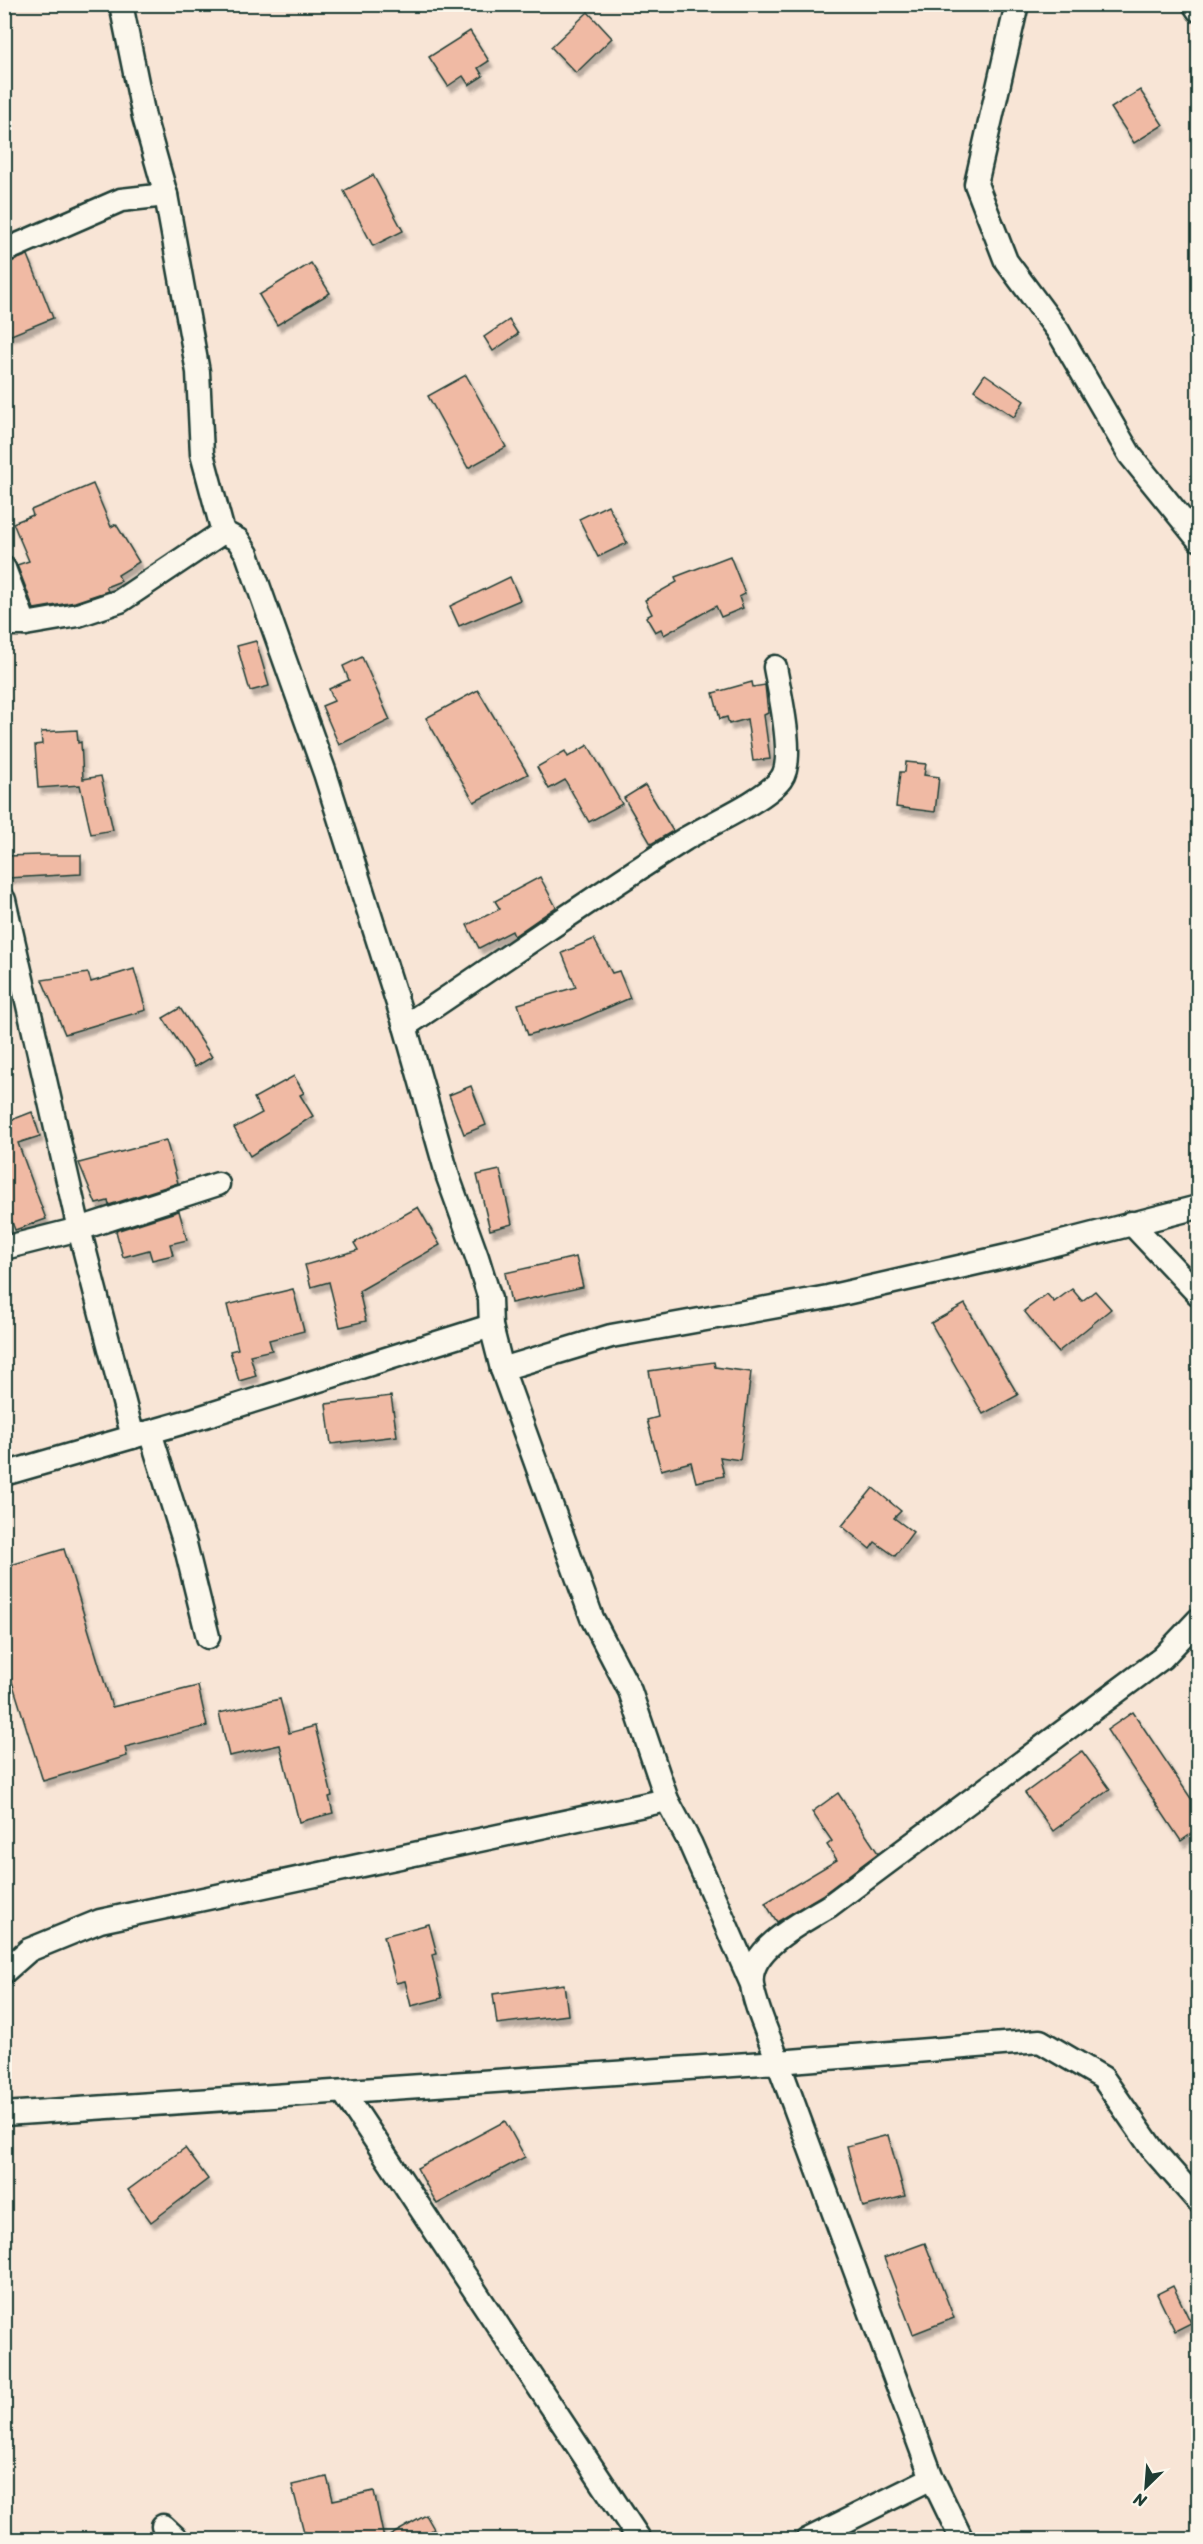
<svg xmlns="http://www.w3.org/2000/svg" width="1203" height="2544" viewBox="0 0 1203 2544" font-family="Sriracha,sans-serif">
<defs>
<filter id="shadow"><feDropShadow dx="3.5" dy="6" stdDeviation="1.5" flood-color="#0004"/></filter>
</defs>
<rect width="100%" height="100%" fill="#f8e5d6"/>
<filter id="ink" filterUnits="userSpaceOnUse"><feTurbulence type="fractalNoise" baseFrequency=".0167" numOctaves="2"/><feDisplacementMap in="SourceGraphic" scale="12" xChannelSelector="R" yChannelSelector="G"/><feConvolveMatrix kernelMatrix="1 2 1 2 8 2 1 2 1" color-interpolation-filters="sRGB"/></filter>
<g filter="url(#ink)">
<g fill="#f0baa4" stroke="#1f3d34" stroke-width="1.5" filter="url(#shadow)">
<path d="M 588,12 L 612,38 L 576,73 L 551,47 Z"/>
<path d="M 470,31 L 489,61 L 478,68 L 483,76 L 469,85 L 463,76 L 448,86 L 429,57 Z"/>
<path d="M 1140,90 L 1163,125 L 1134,143 L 1111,108 Z"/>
<path d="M 373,175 L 403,231 L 373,246 L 344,191 Z"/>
<path d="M 28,255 L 53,318 L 4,338 L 4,264 Z"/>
<path d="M 311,263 L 330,293 L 277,325 L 259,295 Z"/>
<path d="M 509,320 L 518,334 L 493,351 L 484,337 Z"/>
<path d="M 985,374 L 1024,401 L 1014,417 L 974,390 Z"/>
<path d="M 466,375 L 506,447 L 468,468 L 428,396 Z"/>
<path d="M 93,484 L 111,527 L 116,524 L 139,562 L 118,575 L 121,581 L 106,587 L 108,591 L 75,602 L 34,609 L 17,565 L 29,561 L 13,523 L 33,515 L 31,510 Z"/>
<path d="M 608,505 L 627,543 L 598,557 L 579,519 Z"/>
<path d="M 730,556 L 745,594 L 739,597 L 743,608 L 721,617 L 716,606 L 664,635 L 661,629 L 655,632 L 646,617 L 652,614 L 645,600 L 677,582 L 675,577 Z"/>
<path d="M 510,577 L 520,600 L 459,626 L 450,606 Z"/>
<path d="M 256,641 L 269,686 L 250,691 L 237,646 Z"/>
<path d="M 362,657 L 390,720 L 339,745 L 322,706 L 334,701 L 329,689 L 349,680 L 343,666 Z"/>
<path d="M 752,682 L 753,687 L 765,685 L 768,713 L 764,715 L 770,759 L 753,761 L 747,719 L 729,724 L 727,717 L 720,719 L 713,693 Z"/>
<path d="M 478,690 L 528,774 L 474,802 L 426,718 Z"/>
<path d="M 77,730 L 78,743 L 81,742 L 83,779 L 101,776 L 113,830 L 91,834 L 80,785 L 38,788 L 35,745 L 42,744 L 41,732 Z"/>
<path d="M 588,745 L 622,804 L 589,822 L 565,780 L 549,789 L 537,767 L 565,751 L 568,757 Z"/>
<path d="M 906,762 L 926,764 L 924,775 L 939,777 L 935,812 L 896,807 L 900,772 L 905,772 Z"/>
<path d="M 645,785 L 673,831 L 651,844 L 624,798 Z"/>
<path d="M 40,855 L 81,855 L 81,874 L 7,878 L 6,856 Z"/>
<path d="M 540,877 L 556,907 L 514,936 L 512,931 L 479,948 L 467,925 L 500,909 L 495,901 Z"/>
<path d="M 594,939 L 612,973 L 619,971 L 630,998 L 579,1020 L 528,1035 L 518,1004 L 576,987 L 562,953 Z"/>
<path d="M 134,969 L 146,1010 L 65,1034 L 42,980 L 88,973 L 91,982 Z"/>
<path d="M 180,1008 L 212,1057 L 195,1067 L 163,1018 Z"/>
<path d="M 294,1076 L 304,1093 L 300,1095 L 313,1116 L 250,1156 L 234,1128 L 262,1113 L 254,1098 Z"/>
<path d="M 471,1086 L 486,1125 L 464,1134 L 449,1095 Z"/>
<path d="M 32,1112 L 40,1136 L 18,1143 L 46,1219 L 15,1230 L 4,1201 L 4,1113 L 9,1121 Z"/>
<path d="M 166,1140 L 178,1183 L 109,1205 L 108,1201 L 96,1204 L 79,1163 Z"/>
<path d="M 500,1170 L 512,1224 L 490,1230 L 477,1175 Z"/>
<path d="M 418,1207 L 440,1245 L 359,1291 L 366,1321 L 340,1327 L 329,1282 L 311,1287 L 305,1265 L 358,1250 L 354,1243 Z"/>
<path d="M 179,1211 L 187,1240 L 170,1244 L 173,1255 L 152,1260 L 149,1250 L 123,1257 L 116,1231 Z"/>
<path d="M 576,1257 L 583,1287 L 511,1303 L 505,1273 Z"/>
<path d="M 293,1289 L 304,1331 L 269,1340 L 272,1350 L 250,1355 L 256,1376 L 239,1381 L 230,1351 L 238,1349 L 227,1305 Z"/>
<path d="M 1072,1289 L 1082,1301 L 1095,1291 L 1111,1309 L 1058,1352 L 1024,1311 L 1047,1294 L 1054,1302 Z"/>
<path d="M 965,1304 L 1018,1395 L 983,1414 L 931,1323 Z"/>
<path d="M 714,1362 L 715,1367 L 751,1372 L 740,1460 L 720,1457 L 724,1476 L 696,1482 L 691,1462 L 661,1470 L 647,1420 L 658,1417 L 649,1371 Z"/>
<path d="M 391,1396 L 397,1436 L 331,1444 L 326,1404 Z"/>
<path d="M 873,1488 L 901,1511 L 894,1518 L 913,1532 L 895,1556 L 875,1542 L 870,1549 L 842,1526 Z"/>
<path d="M 64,1549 L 112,1707 L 198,1686 L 207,1726 L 125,1747 L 127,1756 L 43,1781 L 4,1656 L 4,1567 Z"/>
<path d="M 280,1699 L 289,1733 L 315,1726 L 332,1796 L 329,1797 L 333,1813 L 299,1822 L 280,1745 L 229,1756 L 219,1713 Z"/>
<path d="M 1133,1712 L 1198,1809 L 1198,1829 L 1181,1841 L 1107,1730 Z"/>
<path d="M 1082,1751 L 1110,1789 L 1053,1831 L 1025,1793 Z"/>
<path d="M 838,1793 L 878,1853 L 822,1895 L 777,1922 L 765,1903 L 837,1860 L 827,1845 L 832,1841 L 812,1812 Z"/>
<path d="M 429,1924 L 437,1954 L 432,1955 L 442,1998 L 411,2006 L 405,1981 L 396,1983 L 384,1936 Z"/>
<path d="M 564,1984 L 568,2015 L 497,2024 L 493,1994 Z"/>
<path d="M 505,2121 L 525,2157 L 437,2204 L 417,2168 Z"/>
<path d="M 888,2135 L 905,2196 L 863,2207 L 847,2146 Z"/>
<path d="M 185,2148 L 208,2179 L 151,2222 L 128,2190 Z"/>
<path d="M 925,2243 L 954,2318 L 913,2334 L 884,2258 Z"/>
<path d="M 1173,2286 L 1191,2323 L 1175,2331 L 1157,2294 Z"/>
<path d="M 327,2477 L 333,2500 L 374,2491 L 384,2539 L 426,2515 L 434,2529 L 417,2540 L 306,2540 L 292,2485 Z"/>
</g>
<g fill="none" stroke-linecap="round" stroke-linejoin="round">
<defs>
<g id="minor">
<path d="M 121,4 L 144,117 L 166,195 L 198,372 L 202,454 L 223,532 L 238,540 L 247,554 L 325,773 L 405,1026 L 448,1177 L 477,1257 L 490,1299 L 491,1326 L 502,1369 L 592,1618 L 630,1691 L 667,1800 L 690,1843 L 751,1982"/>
<path d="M 1017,4 L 976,184 L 1006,261 L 1058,331 L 1130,455 L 1198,539"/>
<path d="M 1194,4 L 1198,10"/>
<path d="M 4,251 L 121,200 L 166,195"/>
<path d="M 4,568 L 25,624"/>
<path d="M 4,624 L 25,624 L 78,615 L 120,601 L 223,532"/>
<path d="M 4,900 L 79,1229 L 133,1437"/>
<path d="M 405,1026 C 498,964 590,899 685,839 C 710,824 765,800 781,779 C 796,760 779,690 775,667"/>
<path d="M 1131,1223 L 1198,1294"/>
<path d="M 4,1248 L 79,1229 L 218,1184"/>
<path d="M 502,1369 L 611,1336 L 828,1297 L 1016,1254 L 1198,1207"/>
<path d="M 150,1432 L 185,1544 L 208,1637"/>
<path d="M 4,1474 L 195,1419 L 491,1326"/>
<path d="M 1198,1620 L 1162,1658 L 829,1906 C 804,1921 747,1949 752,1984 C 754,2005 771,2040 778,2062 L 1040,2041 L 1103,2078 L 1153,2150 L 1198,2201"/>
<path d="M 4,1972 L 29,1950 L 100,1921 L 667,1800"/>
<path d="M 344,2093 L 640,2540"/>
<path d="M 4,2114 L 778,2062 L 932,2478 L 962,2540"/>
<path d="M 163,2526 L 178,2540"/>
<path d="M 807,2540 L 932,2478"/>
</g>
</defs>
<use href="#minor" stroke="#1f3d34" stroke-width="27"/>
<use href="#minor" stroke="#fbf7ec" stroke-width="22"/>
</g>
</g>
<rect width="1203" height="2544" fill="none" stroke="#fbf7ec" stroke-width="24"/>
<rect x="12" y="12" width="1179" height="2520" fill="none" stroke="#1f3d34" stroke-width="2" filter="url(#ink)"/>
<g transform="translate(1146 2487) rotate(205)" stroke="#fbf7ec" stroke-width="4.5" paint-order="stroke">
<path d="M0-4.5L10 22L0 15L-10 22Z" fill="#1f3d34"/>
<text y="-9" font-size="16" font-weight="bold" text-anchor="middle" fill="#1f3d34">N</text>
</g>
</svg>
